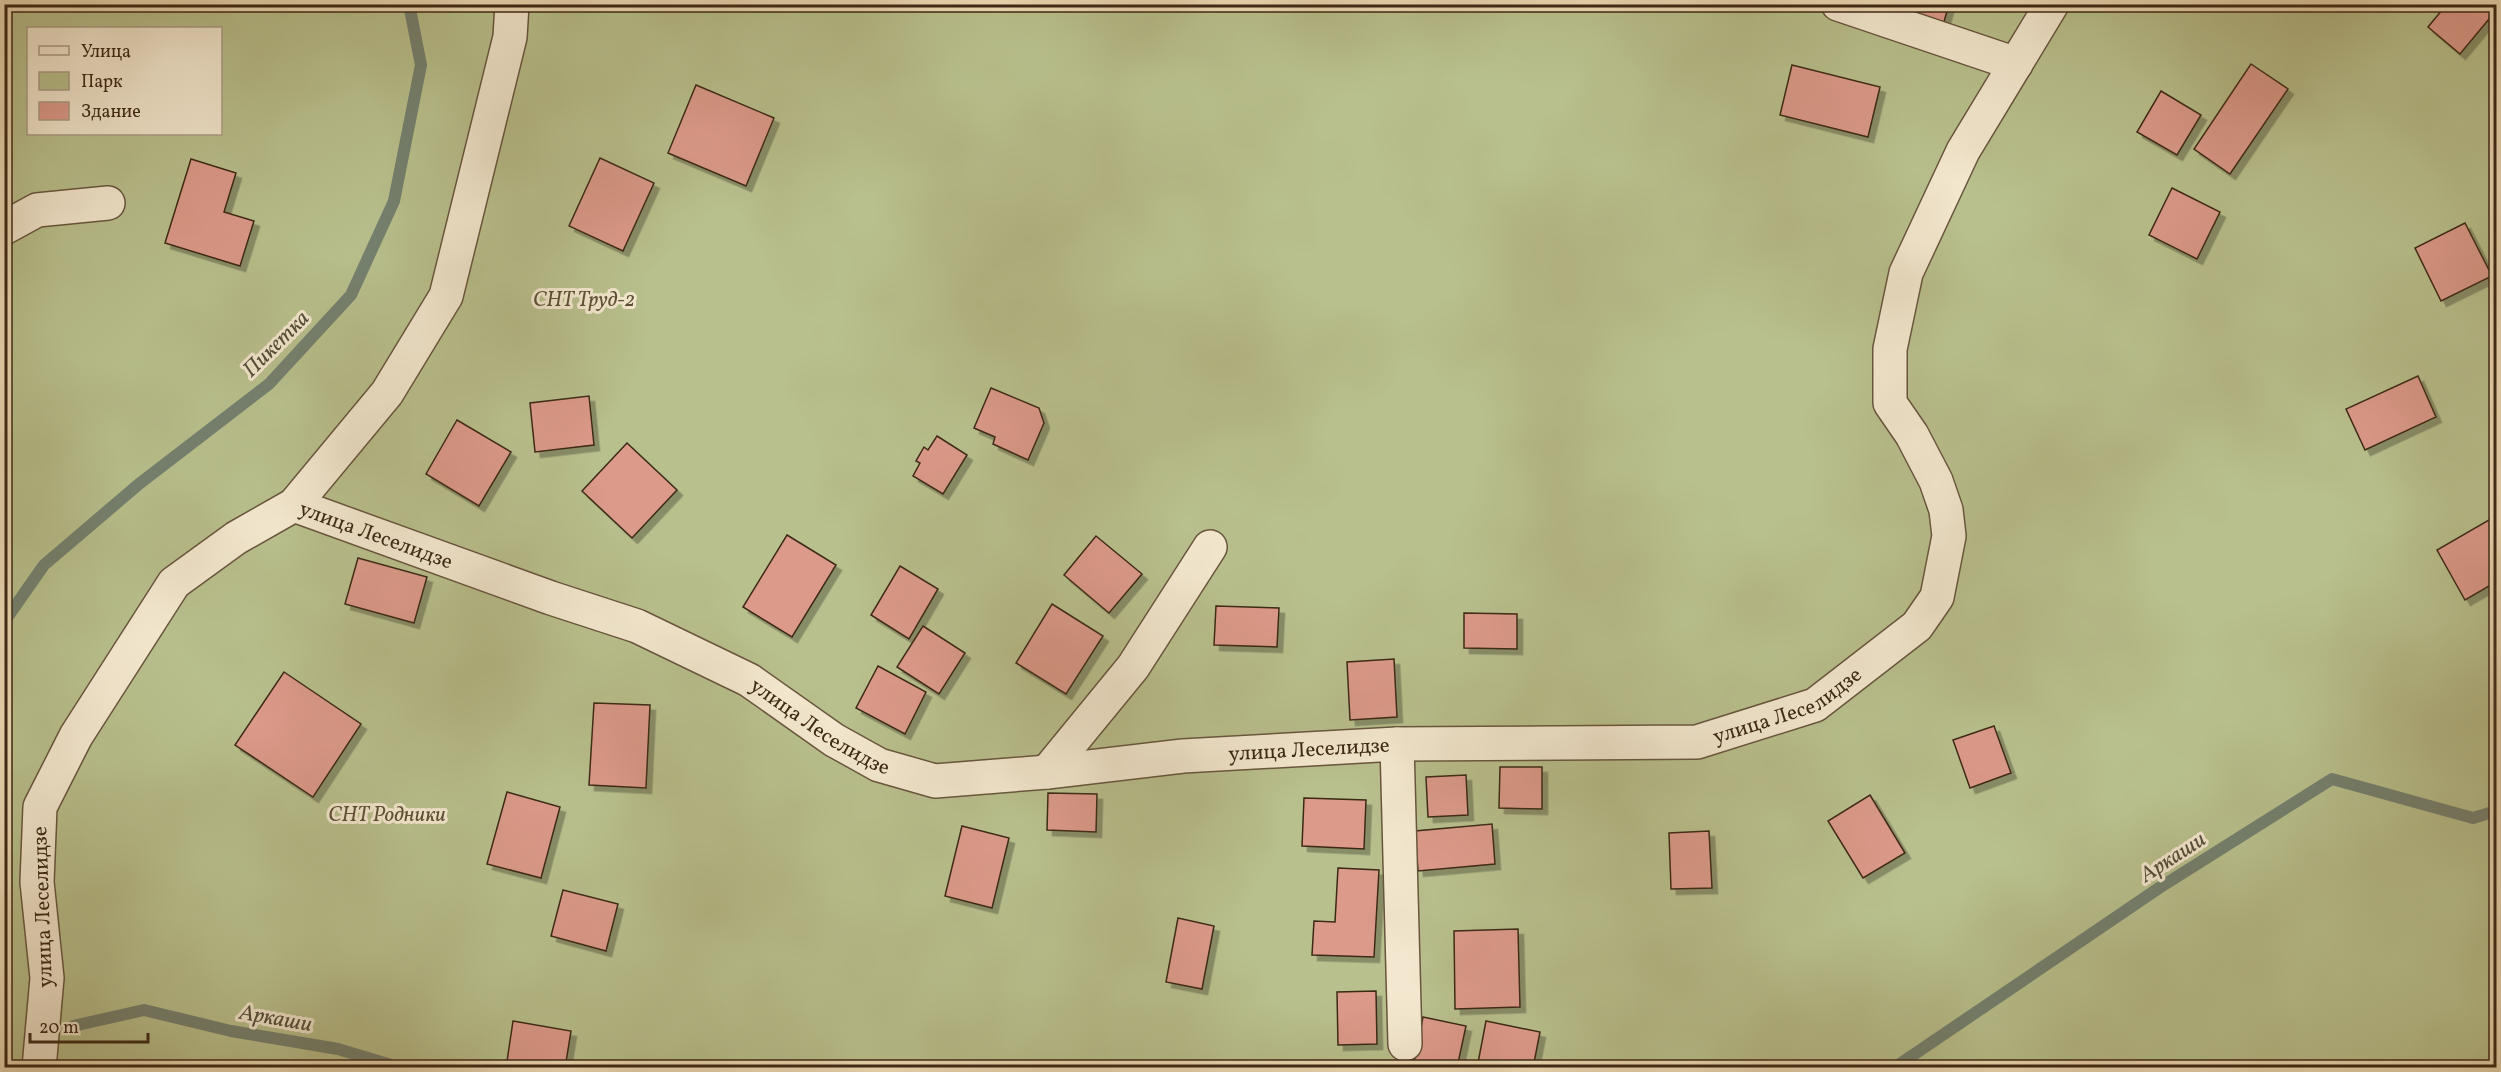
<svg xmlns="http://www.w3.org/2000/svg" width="2501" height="1072" viewBox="0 0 2501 1072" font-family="Vollkorn,serif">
<defs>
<filter id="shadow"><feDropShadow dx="5.5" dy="5.5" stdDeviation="0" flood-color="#0004"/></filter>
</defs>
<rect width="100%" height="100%" fill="#eddbb5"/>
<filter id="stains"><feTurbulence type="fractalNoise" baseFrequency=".00333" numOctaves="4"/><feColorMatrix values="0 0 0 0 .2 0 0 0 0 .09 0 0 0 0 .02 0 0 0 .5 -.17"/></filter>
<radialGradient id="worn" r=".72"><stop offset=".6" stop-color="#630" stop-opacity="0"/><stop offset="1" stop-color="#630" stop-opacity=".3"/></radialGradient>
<path fill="#b8c08d" stroke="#7a7452" stroke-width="1.5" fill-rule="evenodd" d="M 4,5 L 2496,5 L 2496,1067 L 5,1067 ZM 28,28 L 220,28 L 220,134 L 28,134 Z"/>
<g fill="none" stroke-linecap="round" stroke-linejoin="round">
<g stroke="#74816f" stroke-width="12">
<path d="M 4,622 L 44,565 L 139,484 L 269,384 L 351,295 L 394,201 L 421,65 L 409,4"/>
<path d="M 73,1026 L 144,1010 L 231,1031 L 338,1049 L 401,1068"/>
<path d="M 1894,1068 L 2159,888 L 2332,779 L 2473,818 L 2496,811"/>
</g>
</g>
<g fill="#dc9a8a" stroke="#3c2916" stroke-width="1.5" filter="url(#shadow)">
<path d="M 1921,4 L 1949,4 L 1942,29 L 1916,21 Z"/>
<path d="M 2447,4 L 2483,4 L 2494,13 L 2460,54 L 2428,27 Z"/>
<path d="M 2251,64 L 2288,89 L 2230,174 L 2194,149 Z"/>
<path d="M 1792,65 L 1880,87 L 1868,137 L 1780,115 Z"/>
<path d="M 696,85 L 774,118 L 746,186 L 668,153 Z"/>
<path d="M 2161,91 L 2201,115 L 2177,155 L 2137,132 Z"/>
<path d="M 600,158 L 654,183 L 623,251 L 569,226 Z"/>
<path d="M 191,159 L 236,173 L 224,212 L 254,221 L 240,266 L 165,243 Z"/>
<path d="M 2172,188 L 2220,212 L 2197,259 L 2149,235 Z"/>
<path d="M 2465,223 L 2492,276 L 2441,301 L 2415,248 Z"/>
<path d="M 2418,376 L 2436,417 L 2365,450 L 2346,409 Z"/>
<path d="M 991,388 L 1039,408 L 1044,423 L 1028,460 L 993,444 L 995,437 L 974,428 Z"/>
<path d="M 589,396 L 594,445 L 535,452 L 530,403 Z"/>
<path d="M 457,420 L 511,452 L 479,506 L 426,474 Z"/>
<path d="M 937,436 L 967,455 L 943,494 L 913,476 L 920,463 L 916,461 L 924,447 L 928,450 Z"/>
<path d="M 627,443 L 677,490 L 632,538 L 582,491 Z"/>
<path d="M 2494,517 L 2496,522 L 2496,582 L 2465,600 L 2437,550 Z"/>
<path d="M 787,535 L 836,565 L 792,637 L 743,607 Z"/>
<path d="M 1096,536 L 1142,574 L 1109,613 L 1064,575 Z"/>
<path d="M 358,558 L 427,577 L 414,623 L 345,604 Z"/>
<path d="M 900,566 L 938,589 L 909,639 L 871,615 Z"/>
<path d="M 1052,604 L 1103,636 L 1066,694 L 1016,663 Z"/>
<path d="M 1216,606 L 1279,608 L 1277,647 L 1214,645 Z"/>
<path d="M 1464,613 L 1517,614 L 1517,649 L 1464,648 Z"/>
<path d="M 923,626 L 965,653 L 939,694 L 897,667 Z"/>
<path d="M 1394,659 L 1397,717 L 1350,720 L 1347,662 Z"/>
<path d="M 878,666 L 926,692 L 905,734 L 856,708 Z"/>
<path d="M 284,672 L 361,724 L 313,797 L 235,745 Z"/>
<path d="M 594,703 L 650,705 L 646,788 L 589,785 Z"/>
<path d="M 1994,726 L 2011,773 L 1970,788 L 1953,740 Z"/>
<path d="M 1500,767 L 1542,767 L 1542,809 L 1499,808 Z"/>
<path d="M 1466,775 L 1468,815 L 1428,817 L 1426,777 Z"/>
<path d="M 507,792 L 560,807 L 541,878 L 487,864 Z"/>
<path d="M 1048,793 L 1097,794 L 1096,832 L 1047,830 Z"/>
<path d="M 1870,795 L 1905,853 L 1863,878 L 1828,821 Z"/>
<path d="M 1304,798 L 1366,800 L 1364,849 L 1302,846 Z"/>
<path d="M 1492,824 L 1495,864 L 1418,871 L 1415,831 Z"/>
<path d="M 962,826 L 1009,838 L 992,908 L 945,896 Z"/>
<path d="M 1709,831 L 1712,888 L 1671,889 L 1669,833 Z"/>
<path d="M 1338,868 L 1379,870 L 1374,957 L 1312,955 L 1314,921 L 1335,922 Z"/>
<path d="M 563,890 L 618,904 L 606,951 L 551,936 Z"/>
<path d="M 1178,918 L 1214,926 L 1202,989 L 1166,982 Z"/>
<path d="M 1518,929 L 1520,1007 L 1455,1009 L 1454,931 Z"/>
<path d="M 1376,991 L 1377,1044 L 1338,1045 L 1337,992 Z"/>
<path d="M 1423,1017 L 1466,1026 L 1457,1068 L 1413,1068 Z"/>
<path d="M 513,1021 L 571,1031 L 565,1068 L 506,1068 Z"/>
<path d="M 1486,1021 L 1540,1032 L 1533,1068 L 1477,1068 Z"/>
</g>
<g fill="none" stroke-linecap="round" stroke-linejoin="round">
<defs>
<g id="minor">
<path d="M 1838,4 L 2016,64"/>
<path d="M 4,228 L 37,210 L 108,203"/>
<path d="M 294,505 L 387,393 L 446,296 L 510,37 L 512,4"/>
<path d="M 1397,744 L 1405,1044"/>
<path d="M 1047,772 L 1133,667 L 1210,547"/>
<path id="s1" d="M 39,1068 L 47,978 L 37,882 L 40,807 L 76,736 L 174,583 L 236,538 L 294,505 L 551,598 L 637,626 L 749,680 L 834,740 L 879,765 L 935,781 L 1047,772 L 1183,756 L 1397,744 L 1697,742 L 1815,705 L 1917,626 L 1937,597 L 1949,536 L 1946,510 L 1936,481 L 1912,435 L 1890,403 L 1890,349 L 1906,273 L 1963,151 L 2052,4"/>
</g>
</defs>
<use href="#minor" stroke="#68563e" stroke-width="36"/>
<use href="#minor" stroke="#f3e8cf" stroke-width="33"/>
</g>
<g text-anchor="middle" stroke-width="6" stroke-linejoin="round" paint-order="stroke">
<g font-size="21" font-style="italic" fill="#5b4f34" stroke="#f3e8cf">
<text x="584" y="306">СНТ Труд-2</text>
<text x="387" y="821">СНТ Родники</text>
</g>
<g font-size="21" fill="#3c2916" stroke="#f3e8cf">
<text dy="7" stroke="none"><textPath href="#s1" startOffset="754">улица Леселидзе</textPath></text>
<text dy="7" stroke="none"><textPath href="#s1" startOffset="2230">улица Леселидзе</textPath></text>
<text dy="7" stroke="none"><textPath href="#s1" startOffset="1240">улица Леселидзе</textPath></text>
<text dy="7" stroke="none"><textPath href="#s1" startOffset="1744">улица Леселидзе</textPath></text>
<text transform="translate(42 907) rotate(-92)" y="7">улица Леселидзе</text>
</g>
<g font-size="22" font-style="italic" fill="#544e3b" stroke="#f3e8cf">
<text transform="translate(275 343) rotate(-45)" y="8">Пикетка</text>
<text transform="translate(2172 856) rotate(-33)" y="8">Аркаши</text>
<text transform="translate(276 1017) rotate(10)" y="8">Аркаши</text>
</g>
</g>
<rect width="2501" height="1072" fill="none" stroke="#eddbb5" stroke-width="24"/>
<rect x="6" y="6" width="2489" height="1060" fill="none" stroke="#3c2916" stroke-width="3"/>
<rect x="12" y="12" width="2477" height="1048" fill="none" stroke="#3c2916" stroke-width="1.5"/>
<rect x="27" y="27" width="195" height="108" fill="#f3e8cf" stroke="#aa9c85" stroke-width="1.5"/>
<rect x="39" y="46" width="30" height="9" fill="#f3e8cf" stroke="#aa9c85" stroke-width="1.5"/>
<text x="81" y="57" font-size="18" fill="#3c2916">Улица</text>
<rect x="39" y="72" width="30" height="18" fill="#b8c08d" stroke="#aa9c85" stroke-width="1.5"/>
<text x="81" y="87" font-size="18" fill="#3c2916">Парк</text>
<rect x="39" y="102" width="30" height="18" fill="#dc9a8a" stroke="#aa9c85" stroke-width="1.5"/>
<text x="81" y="117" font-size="18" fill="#3c2916">Здание</text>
<path d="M30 1033v9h118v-9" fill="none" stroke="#3c2916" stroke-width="3"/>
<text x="39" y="1033" font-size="18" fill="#3c2916" stroke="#f3e8cf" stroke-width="4.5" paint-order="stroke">20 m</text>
<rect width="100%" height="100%" filter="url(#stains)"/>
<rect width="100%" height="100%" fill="url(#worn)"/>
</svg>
